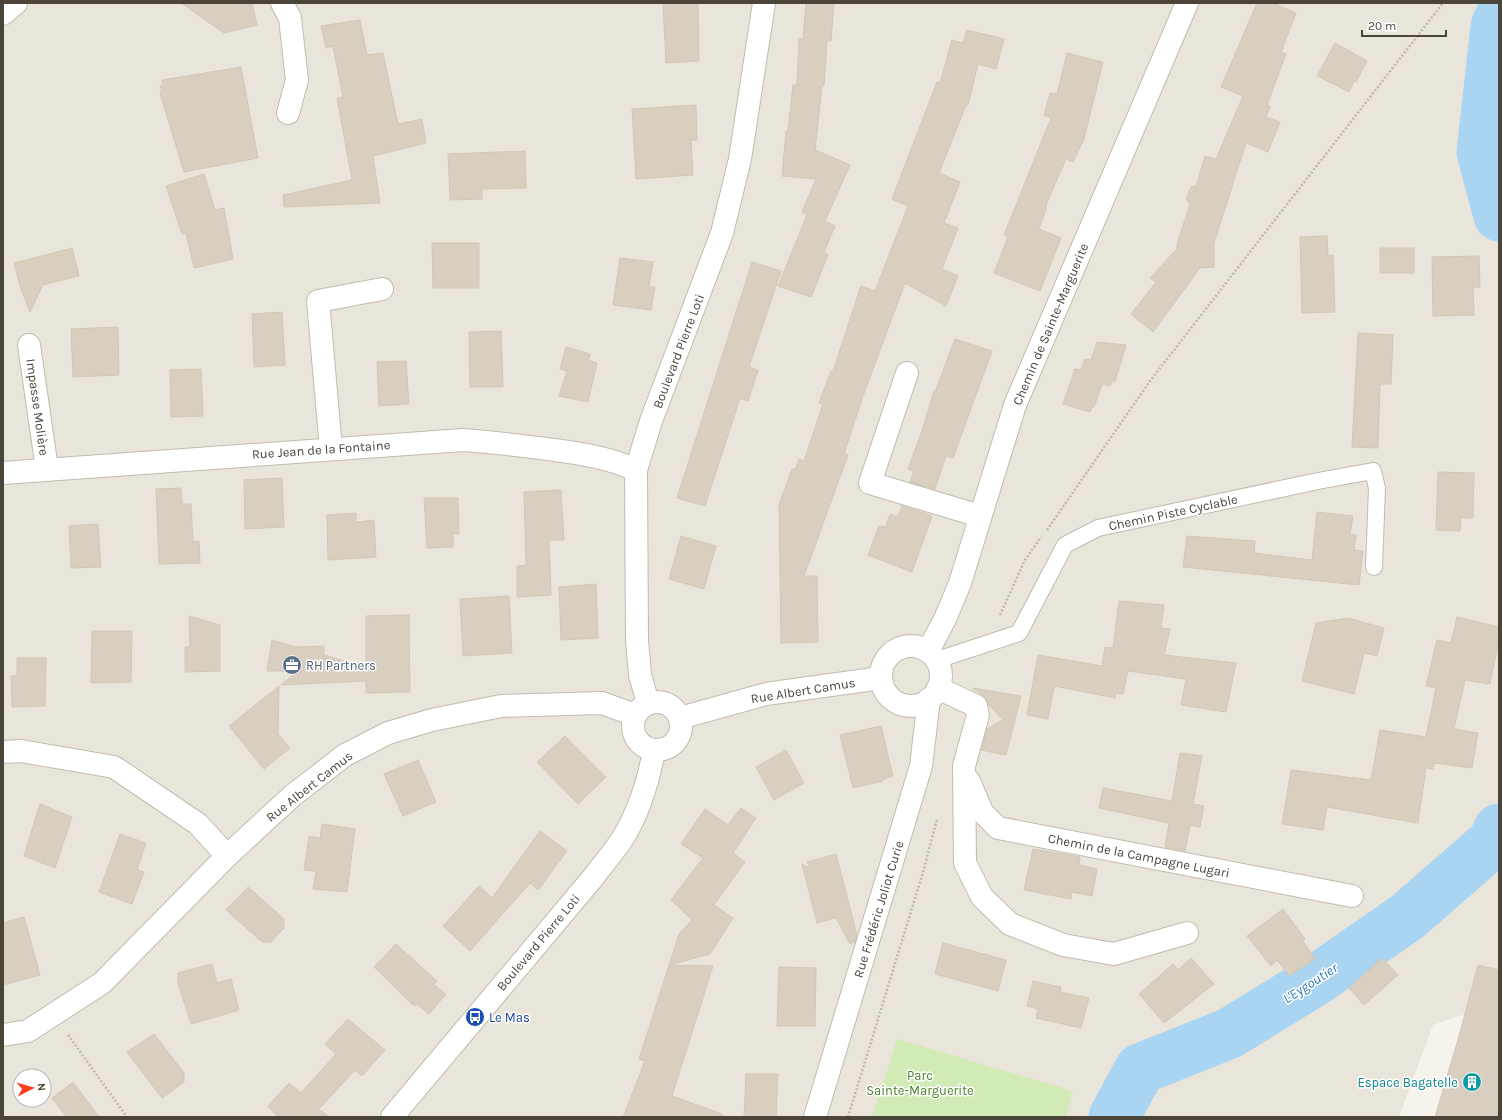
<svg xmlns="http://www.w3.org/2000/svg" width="1502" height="1120" viewBox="0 0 1502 1120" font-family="Karla,sans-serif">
<rect width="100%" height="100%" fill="#f6f3ec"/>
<path fill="#eae5da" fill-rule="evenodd" d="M 3,3 L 1499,3 L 1499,1021 L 1462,1015 L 1433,1025 L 1399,1117 L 3,1117 ZM 20,1076 L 44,1076 L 44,1100 L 20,1100 Z"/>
<path fill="#d2eab5" d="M 897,1039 L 1073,1091 L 1066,1117 L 872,1117 Z"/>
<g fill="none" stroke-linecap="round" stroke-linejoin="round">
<g stroke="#a9d4f2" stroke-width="51">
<path d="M 1499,19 L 1496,27 L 1482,152 L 1499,216"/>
<path d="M 1114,1117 L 1140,1069 L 1230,1033 L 1316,980 L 1407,917 L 1493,842 L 1499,829"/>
</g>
</g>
<g fill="#d8cfc1" stroke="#d3c7b4">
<path d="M 181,3 L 252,3 L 257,25 L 224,33 Z"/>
<path d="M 663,3 L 698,3 L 699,61 L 666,63 Z"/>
<path d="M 806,3 L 834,3 L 831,41 L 827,41 L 824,86 L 822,86 L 815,150 L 850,165 L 825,221 L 835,226 L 824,252 L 828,255 L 811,297 L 778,286 L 807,215 L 802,212 L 816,179 L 782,176 L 786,131 L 788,131 L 793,85 L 797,85 L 799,39 L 803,39 Z"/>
<path d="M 1257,3 L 1273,3 L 1296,13 L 1281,52 L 1286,54 L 1267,105 L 1270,106 L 1266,117 L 1280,122 L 1268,152 L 1246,143 L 1214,243 L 1214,267 L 1200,268 L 1153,332 L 1131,314 L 1156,282 L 1150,278 L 1177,249 L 1177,244 L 1190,204 L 1186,199 L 1191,187 L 1196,186 L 1205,156 L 1216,159 L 1243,96 L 1221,87 Z"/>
<path d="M 360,20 L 367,55 L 383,53 L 398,124 L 422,119 L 426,143 L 373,156 L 380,203 L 284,207 L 283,195 L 352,180 L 337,98 L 343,97 L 333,46 L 326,48 L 321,26 Z"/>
<path d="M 967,30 L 1004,39 L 996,69 L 978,64 L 968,105 L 966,105 L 939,173 L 960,182 L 944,223 L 958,228 L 942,269 L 958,276 L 946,306 L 905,283 L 863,396 L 844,454 L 848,455 L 804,576 L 817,576 L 818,642 L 781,643 L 779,505 L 792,469 L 795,470 L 799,459 L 804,461 L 823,404 L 819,403 L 831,371 L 833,371 L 861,286 L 875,291 L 908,206 L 892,199 L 937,82 L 940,83 L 952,40 L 963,43 Z"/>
<path d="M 1335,43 L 1367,61 L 1356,82 L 1354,81 L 1349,92 L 1317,76 Z"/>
<path d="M 1067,53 L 1103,62 L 1084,139 L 1073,162 L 1066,159 L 1046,205 L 1047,206 L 1039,229 L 1061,238 L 1040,291 L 994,273 L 1008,237 L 1004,235 L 1051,118 L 1044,115 L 1050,93 L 1057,94 Z"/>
<path d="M 241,67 L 258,158 L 184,172 L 160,93 L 162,92 L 160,86 L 163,84 L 162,80 Z"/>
<path d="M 696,105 L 697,140 L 691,140 L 693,175 L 636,179 L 632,109 Z"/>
<path d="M 525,151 L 526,188 L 482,189 L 482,199 L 450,200 L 448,154 Z"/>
<path d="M 204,174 L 215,210 L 224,208 L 233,259 L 194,268 L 186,233 L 182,234 L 166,186 Z"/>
<path d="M 1327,236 L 1328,256 L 1333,255 L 1335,312 L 1302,313 L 1300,237 Z"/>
<path d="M 432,243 L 479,243 L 479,288 L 433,288 Z"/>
<path d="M 72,248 L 79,276 L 43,285 L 30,312 L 20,286 L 14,263 Z"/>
<rect x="1380" y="248" width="34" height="25"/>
<path d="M 1479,256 L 1480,287 L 1473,287 L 1474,315 L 1433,316 L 1432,257 Z"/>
<path d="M 620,258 L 653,262 L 649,287 L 655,287 L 651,310 L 613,305 Z"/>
<path d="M 752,262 L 781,271 L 749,367 L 758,370 L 748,401 L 740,398 L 705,506 L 677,498 Z"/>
<path d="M 282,312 L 285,365 L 254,367 L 252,314 Z"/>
<path d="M 118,327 L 119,375 L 73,377 L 71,329 Z"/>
<path d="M 501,331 L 503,387 L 470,387 L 469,332 Z"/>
<path d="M 1358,333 L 1393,335 L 1391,384 L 1380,384 L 1378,448 L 1352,447 Z"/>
<path d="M 955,339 L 992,351 L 953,458 L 946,456 L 935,489 L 910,482 L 914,471 L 908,469 L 923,428 L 934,391 L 935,392 Z"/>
<path d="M 1097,342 L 1126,345 L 1115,381 L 1112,381 L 1110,386 L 1102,384 L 1094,407 L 1092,407 L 1090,412 L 1063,404 L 1075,369 L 1081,370 L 1085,359 L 1091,360 Z"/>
<path d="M 566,347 L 590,354 L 588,360 L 597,363 L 588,402 L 559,396 L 567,371 L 560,369 Z"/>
<path d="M 406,361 L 409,404 L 379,406 L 377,362 Z"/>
<path d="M 201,369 L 203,416 L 171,417 L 170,370 Z"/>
<path d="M 1438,472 L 1474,473 L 1473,518 L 1461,518 L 1460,531 L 1436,530 Z"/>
<path d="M 282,478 L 284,527 L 245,529 L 244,480 Z"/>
<path d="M 181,488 L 182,504 L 191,504 L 193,542 L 199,541 L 200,563 L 159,564 L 156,489 Z"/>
<path d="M 561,490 L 564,540 L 549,540 L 551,595 L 517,597 L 517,566 L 526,565 L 524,492 Z"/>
<path d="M 424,498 L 458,498 L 459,534 L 453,534 L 453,547 L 427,548 Z"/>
<path d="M 902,506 L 932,516 L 912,572 L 868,555 L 879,526 L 886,527 L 890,514 L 898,517 Z"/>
<path d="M 1317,512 L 1353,516 L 1350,534 L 1356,535 L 1354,550 L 1363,551 L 1359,585 L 1183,567 L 1187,536 L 1255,541 L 1254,553 L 1312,560 Z"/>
<path d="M 356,513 L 356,522 L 374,520 L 376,557 L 328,560 L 327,515 Z"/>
<path d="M 98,524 L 101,567 L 71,568 L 69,526 Z"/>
<path d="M 681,536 L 716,546 L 704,589 L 669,579 Z"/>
<path d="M 596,584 L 598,638 L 561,640 L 559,587 Z"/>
<path d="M 509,596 L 512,653 L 463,656 L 460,599 Z"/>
<path d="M 1119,601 L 1164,605 L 1161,628 L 1170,629 L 1164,655 L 1236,663 L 1226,712 L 1181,705 L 1186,679 L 1128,671 L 1123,694 L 1116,693 L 1115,698 L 1054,686 L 1048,719 L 1027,715 L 1038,655 L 1102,666 L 1105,647 L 1113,648 Z"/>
<path d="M 409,615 L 410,692 L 366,693 L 366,681 L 281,685 L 298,671 L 267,671 L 272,640 L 296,647 L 324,646 L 324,655 L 366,668 L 366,616 Z"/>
<path d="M 189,616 L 220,625 L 220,671 L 185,672 L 185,647 L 190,647 Z"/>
<path d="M 1457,617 L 1499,627 L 1499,640 L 1490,684 L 1465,680 L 1454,729 L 1478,733 L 1472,768 L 1434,763 L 1433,769 L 1426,768 L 1418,823 L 1327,807 L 1323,830 L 1282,824 L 1291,770 L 1371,780 L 1380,730 L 1426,737 L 1436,688 L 1426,686 L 1437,640 L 1451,643 Z"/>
<path d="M 1348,618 L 1384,628 L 1377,656 L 1364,653 L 1354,694 L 1302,681 L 1316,623 Z"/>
<path d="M 92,631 L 132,631 L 131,682 L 91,683 Z"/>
<path d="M 17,658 L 46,658 L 45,706 L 12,707 L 11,676 L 17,676 Z"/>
<path d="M 279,686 L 278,734 L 290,748 L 264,769 L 229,726 Z"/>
<path d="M 973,688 L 1021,696 L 1006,755 L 981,750 L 987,729 L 1003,720 L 989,705 L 986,698 Z"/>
<path d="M 881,726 L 893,776 L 883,779 L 883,781 L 853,788 L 840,735 Z"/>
<path d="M 565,736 L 606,777 L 578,804 L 537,762 Z"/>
<path d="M 786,750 L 804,783 L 774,800 L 756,767 Z"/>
<path d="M 1180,753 L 1202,756 L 1193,804 L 1204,806 L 1200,827 L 1190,825 L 1185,851 L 1165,847 L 1169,823 L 1099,808 L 1103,788 L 1172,801 Z"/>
<path d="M 418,760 L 436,802 L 403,816 L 384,774 Z"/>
<path d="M 40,804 L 72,817 L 55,868 L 24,856 Z"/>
<path d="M 741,808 L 756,818 L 733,853 L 745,862 L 714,905 L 733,918 L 710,954 L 670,965 L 713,966 L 672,1096 L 722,1114 L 722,1117 L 623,1117 L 645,1061 L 639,1059 L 679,934 L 692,920 L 671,900 L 703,858 L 681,844 L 705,809 L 728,825 Z"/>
<path d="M 322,824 L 355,829 L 347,892 L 313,889 L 316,871 L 304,870 L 309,836 L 320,838 Z"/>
<path d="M 540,831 L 567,851 L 538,890 L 530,883 L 470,951 L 443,926 L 479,886 L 492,898 Z"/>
<path d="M 120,834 L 146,843 L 137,870 L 144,872 L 132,904 L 99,892 Z"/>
<path d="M 1033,849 L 1080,857 L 1079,865 L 1097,869 L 1092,896 L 1072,892 L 1071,899 L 1024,890 Z"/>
<path d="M 836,854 L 857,935 L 855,942 L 850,944 L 836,918 L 817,923 L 802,864 L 811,869 L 807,862 Z"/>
<path d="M 248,887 L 284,919 L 284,928 L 271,942 L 262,942 L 226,910 Z"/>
<path d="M 1283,909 L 1305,939 L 1303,941 L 1315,959 L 1289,976 L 1277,960 L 1271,966 L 1247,936 Z"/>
<path d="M 24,917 L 40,975 L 3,985 L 3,923 Z"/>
<path d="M 943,943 L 1006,960 L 998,991 L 935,974 Z"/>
<path d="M 396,944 L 437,981 L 434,985 L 446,994 L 429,1014 L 417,1004 L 414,1006 L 374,967 Z"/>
<path d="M 1191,958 L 1214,984 L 1164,1023 L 1139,994 L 1173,964 L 1178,970 Z"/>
<path d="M 1382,958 L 1398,975 L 1364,1005 L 1349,988 Z"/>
<path d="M 212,964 L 217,983 L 231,979 L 239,1010 L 191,1024 L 178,983 L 178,973 Z"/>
<path d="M 1478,965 L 1499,970 L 1499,1117 L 1435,1117 L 1459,1036 Z"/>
<path d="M 779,967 L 816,968 L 815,1026 L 777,1026 Z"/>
<path d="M 1033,981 L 1061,987 L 1060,992 L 1089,998 L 1081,1028 L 1036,1018 L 1038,1009 L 1027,1006 Z"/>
<path d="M 348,1019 L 385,1050 L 362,1076 L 355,1070 L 319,1109 L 329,1117 L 278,1117 L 268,1106 L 289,1083 L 301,1093 L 336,1054 L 325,1044 Z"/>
<path d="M 154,1034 L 184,1073 L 184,1082 L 162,1098 L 127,1052 Z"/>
<path d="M 746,1074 L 778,1074 L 776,1117 L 744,1117 Z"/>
<path d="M 73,1082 L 99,1117 L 67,1117 L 52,1098 Z"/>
</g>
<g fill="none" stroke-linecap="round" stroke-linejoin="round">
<defs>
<path id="service" d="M 937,660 L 1019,633 L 1065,545 L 1098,528 L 1318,481 L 1373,471 L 1377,488 L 1374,567"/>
<g id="minor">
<path d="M 282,3 L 290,18 L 297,80 L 288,113"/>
<path d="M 3,14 L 16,3"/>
<path d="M 29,345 L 47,469"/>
<path d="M 907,373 L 870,483 L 980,516"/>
<path d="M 331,449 L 318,301 L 382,289"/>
<path d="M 3,473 L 463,440 C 494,442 524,446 555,450 C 583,454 610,458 636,470"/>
<circle cx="911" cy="676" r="30"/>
<path d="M 928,651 L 945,619 L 960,583 L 1015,405 L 1187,3"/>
<path d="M 938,688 L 976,706 L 978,715 L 964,766 L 965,863 L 982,897 L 1010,924 L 1063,945 L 1114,954 L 1187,933"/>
<circle cx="657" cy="726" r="24"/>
<path d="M 648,703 L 640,675 L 637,640 L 636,470 L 651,421 L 722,233 L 740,159 L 764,3"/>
<path d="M 680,718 L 766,694 L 881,678"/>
<path d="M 3,752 L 21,751 L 114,767 L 198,824 L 227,856"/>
<path d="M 969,781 L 982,812 L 998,828 L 1352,896"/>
<path d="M 3,1035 L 28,1031 L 102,983 L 227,856 L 292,796 L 345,755 L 388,733 L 432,720 L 501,706 L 602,703 L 635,715"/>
<path d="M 392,1117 L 591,880 C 601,867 612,854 621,841 C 638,815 649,780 654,750"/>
<path d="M 815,1117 L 921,766 L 929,699"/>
</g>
</defs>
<use href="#service" stroke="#c2bbae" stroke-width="18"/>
<use href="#minor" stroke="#c2bbae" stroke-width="24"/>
<g stroke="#c4b79f" stroke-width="2.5" stroke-dasharray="2 2" stroke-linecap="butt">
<path d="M 1047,530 L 1150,381 L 1443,3"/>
<path d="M 1000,615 L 1025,560 L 1041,537"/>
<path d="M 68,1035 L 127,1117"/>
<path d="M 848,1117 L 924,869 L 937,819"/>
</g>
<use href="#service" stroke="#fff" stroke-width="16"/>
<use href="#minor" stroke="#fff" stroke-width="22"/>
</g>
<defs>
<symbol id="office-disc" viewBox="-11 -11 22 22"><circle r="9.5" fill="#5c6f8a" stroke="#fff"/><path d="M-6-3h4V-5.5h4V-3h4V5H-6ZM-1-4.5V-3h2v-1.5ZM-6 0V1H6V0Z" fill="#fff"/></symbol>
<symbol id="bus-disc" viewBox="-11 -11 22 22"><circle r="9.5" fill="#1a4fb4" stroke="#fff"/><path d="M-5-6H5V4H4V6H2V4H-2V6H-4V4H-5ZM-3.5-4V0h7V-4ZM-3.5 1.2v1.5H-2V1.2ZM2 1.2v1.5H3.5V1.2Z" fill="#fff"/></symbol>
<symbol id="building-disc" viewBox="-11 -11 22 22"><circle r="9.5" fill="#0f9aa8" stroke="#fff"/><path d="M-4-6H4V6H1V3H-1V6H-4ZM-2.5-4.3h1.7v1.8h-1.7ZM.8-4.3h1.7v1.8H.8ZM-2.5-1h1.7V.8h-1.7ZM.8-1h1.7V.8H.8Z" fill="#fff"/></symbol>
</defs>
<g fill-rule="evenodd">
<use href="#office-disc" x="281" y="654" width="22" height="22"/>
<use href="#bus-disc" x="464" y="1006" width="22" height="22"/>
<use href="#building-disc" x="1461" y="1071" width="22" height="22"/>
</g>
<g text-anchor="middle" stroke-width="3" stroke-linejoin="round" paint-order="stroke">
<g font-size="13" fill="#4b4439" stroke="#fff">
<text transform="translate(1050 324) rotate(-67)" y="5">Chemin de Sainte-Marguerite</text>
<text transform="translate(678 351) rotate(-69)" y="5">Boulevard Pierre Loti</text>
<text transform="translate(38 407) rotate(82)" y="5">Impasse Molière</text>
<text transform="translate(321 449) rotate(-4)" y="5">Rue Jean de la Fontaine</text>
<text transform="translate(1173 512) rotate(-12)" y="5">Chemin Piste Cyclable</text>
<text transform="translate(803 690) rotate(-9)" y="5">Rue Albert Camus</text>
<text transform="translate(309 786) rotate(-38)" y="5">Rue Albert Camus</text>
<text transform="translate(1139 855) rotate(11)" y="5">Chemin de la Campagne Lugari</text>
<text transform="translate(878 909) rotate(-73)" y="5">Rue Frédéric Joliot Curie</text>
<text transform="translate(538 942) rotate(-50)" y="5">Boulevard Pierre Loti</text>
</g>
<g font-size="13" fill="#4e5e75" stroke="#fff" text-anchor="start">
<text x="306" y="670">RH Partners</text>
</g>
<g font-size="13" fill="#164399" stroke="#fff" text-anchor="start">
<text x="489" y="1022">Le Mas</text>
</g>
<g font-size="13" fill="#4a7f2a" stroke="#fff">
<text x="920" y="1080">Parc<tspan x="920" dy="15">Sainte-Marguerite</tspan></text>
</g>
<g font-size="13" fill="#0d838f" stroke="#fff" text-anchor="end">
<text x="1458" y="1087">Espace Bagatelle</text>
</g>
<g font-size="14" font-style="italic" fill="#2e7ab2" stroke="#fff">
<text transform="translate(1310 983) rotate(-33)" y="5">L'Eygoutier</text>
</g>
</g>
<rect width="1502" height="1120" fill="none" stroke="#4b4439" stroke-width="8"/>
<g transform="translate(32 1088) rotate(84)"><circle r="19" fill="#ffffff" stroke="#b7b4b0"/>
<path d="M0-3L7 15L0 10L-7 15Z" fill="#fc3f1d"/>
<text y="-6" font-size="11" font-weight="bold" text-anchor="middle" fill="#4b4439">N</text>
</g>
<path d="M1362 30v6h84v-6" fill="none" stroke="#4b4439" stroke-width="2"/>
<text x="1368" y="30" font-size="12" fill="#4b4439" stroke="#ffffff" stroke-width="3" paint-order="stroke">20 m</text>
</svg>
